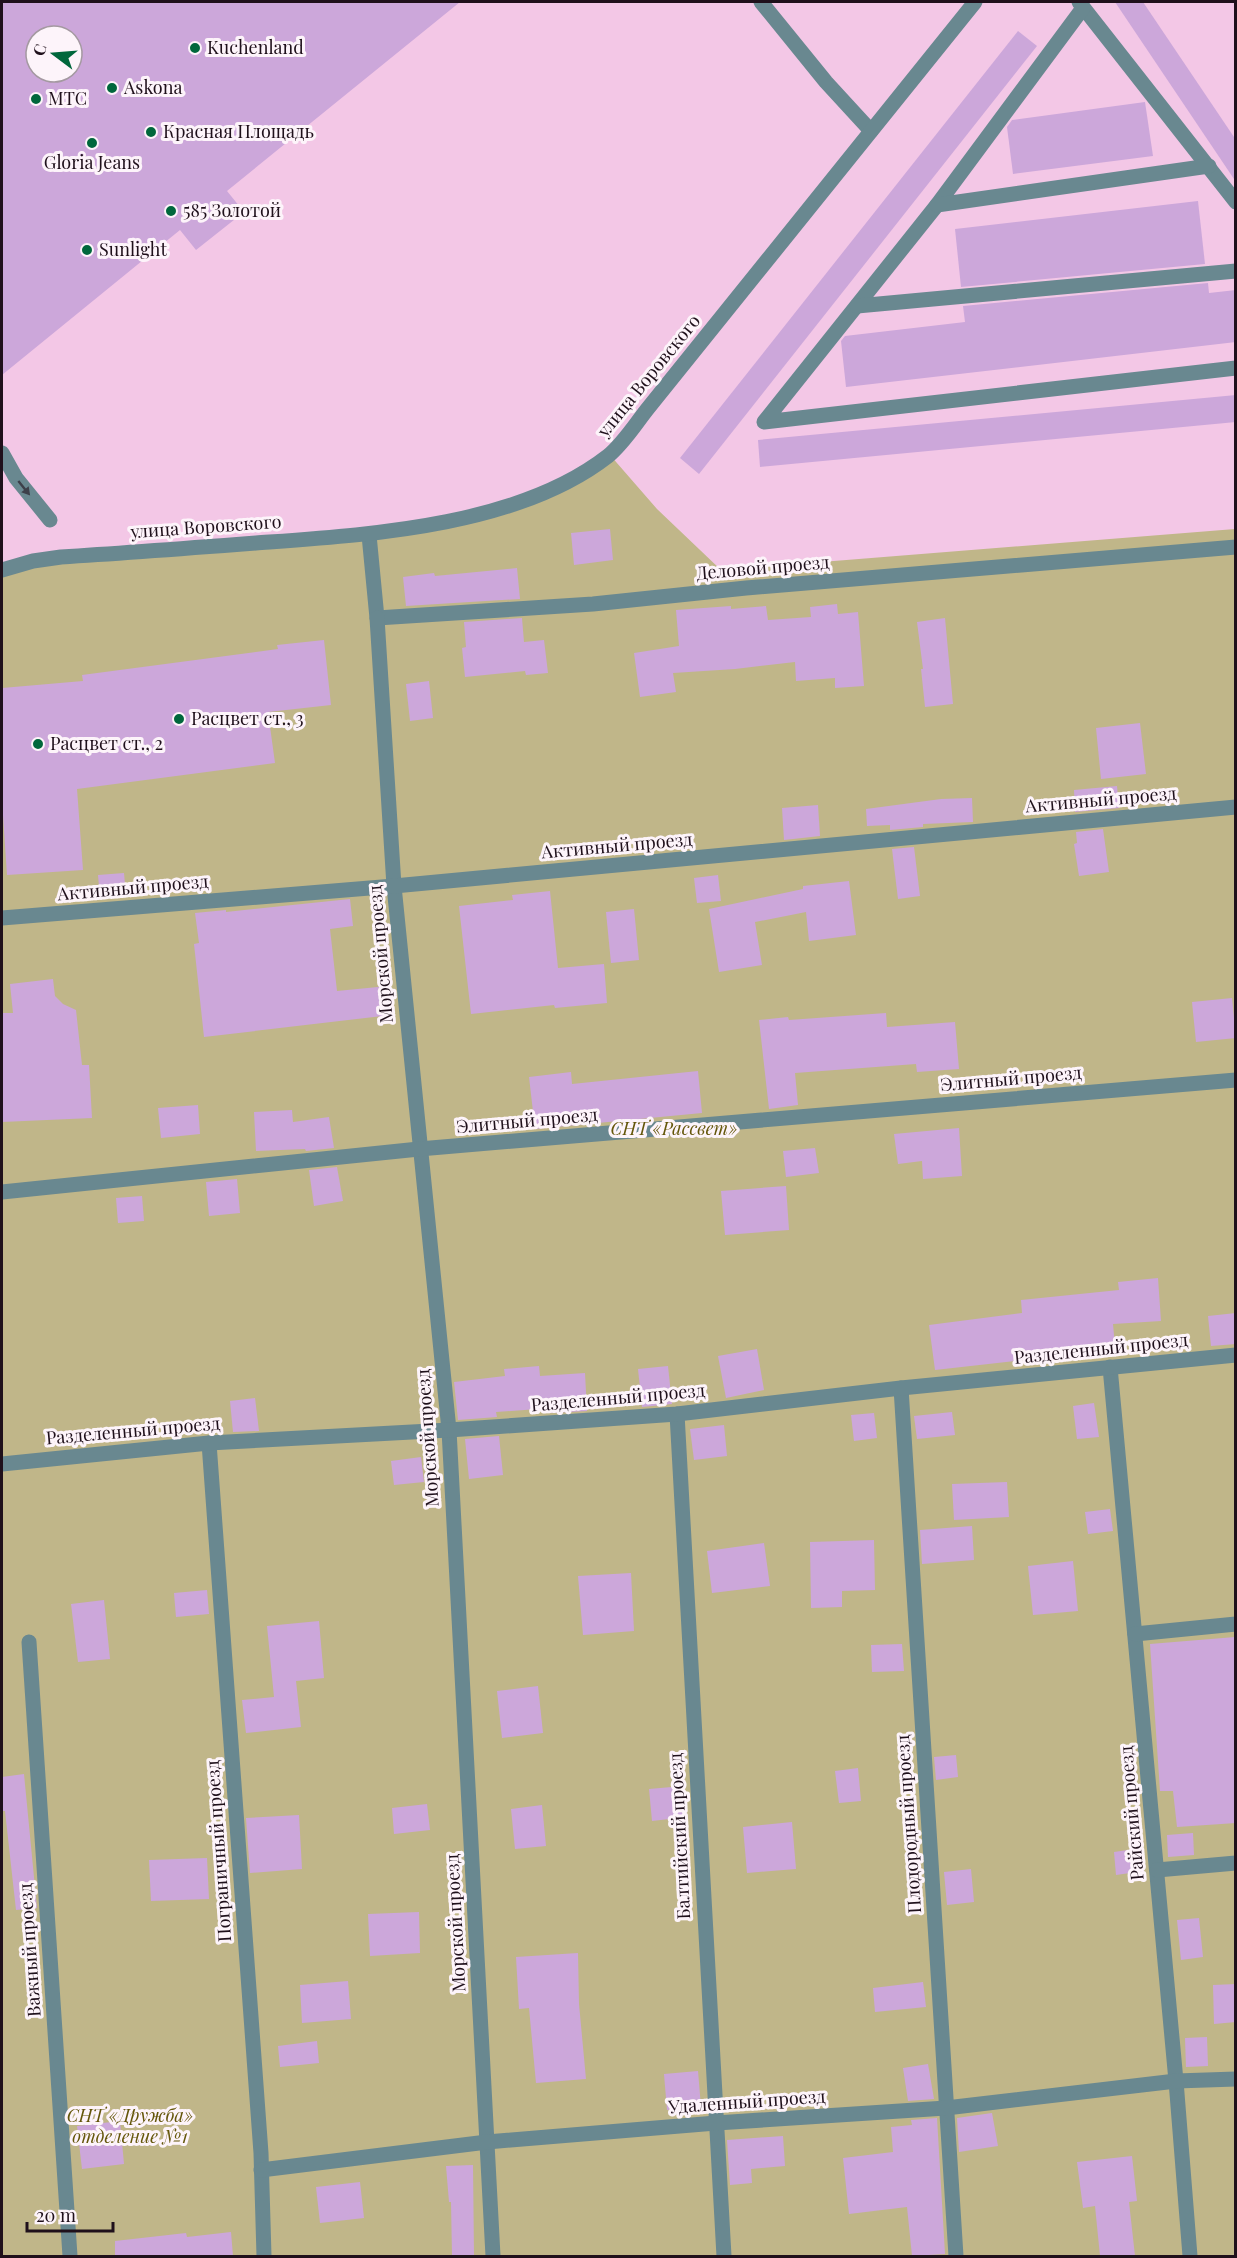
<svg xmlns="http://www.w3.org/2000/svg" width="1237" height="2258" viewBox="0 0 1237 2258" font-family="'Playfair Display',serif">
<rect width="100%" height="100%" fill="#f3c7e6"/>
<path fill="#c0b689" d="M 610,455 L 657,509 L 721,570 L 1235,529 L 1235,2256 L 2,2256 L 2,570 L 33,561 L 369,535 L 536,497 Z"/>
<g fill="#cca7da" fill-rule="evenodd">
<path d="M 2,2 L 460,2 L 227,191 L 244,212 L 196,250 L 180,230 L 2,375 ZM 36,36 L 72,36 L 72,72 L 36,72 Z"/>
<path d="M 1115,2 L 1143,2 L 1236,140 L 1236,182 Z"/>
<path d="M 1018,31 L 1037,46 L 699,474 L 680,458 Z"/>
<path d="M 1145,102 L 1153,156 L 1013,174 L 1007,127 L 1012,120 Z"/>
<path d="M 1198,201 L 1205,264 L 961,287 L 955,229 Z"/>
<path d="M 1208,283 L 1209,293 L 1236,290 L 1236,342 L 846,387 L 841,341 L 845,336 L 965,322 L 963,306 Z"/>
<path d="M 1236,395 L 1236,422 L 760,467 L 758,440 Z"/>
<path d="M 610,529 L 613,560 L 574,565 L 571,533 Z"/>
<path d="M 517,568 L 520,599 L 406,606 L 403,577 L 434,573 L 435,576 Z"/>
<path d="M 837,604 L 838,614 L 858,612 L 864,686 L 835,688 L 835,678 L 796,681 L 795,662 L 735,669 L 673,673 L 676,692 L 640,697 L 634,653 L 679,646 L 676,610 L 731,606 L 731,609 L 766,606 L 768,620 L 811,617 L 810,607 Z"/>
<path d="M 522,618 L 524,642 L 544,640 L 548,673 L 526,675 L 525,671 L 465,677 L 462,648 L 466,647 L 464,622 Z"/>
<path d="M 945,618 L 953,704 L 925,707 L 921,669 L 923,669 L 917,622 Z"/>
<path d="M 324,640 L 331,705 L 268,712 L 275,763 L 77,789 L 83,870 L 7,875 L 2,800 L 2,688 L 83,681 L 82,675 L 278,649 L 277,645 Z"/>
<path d="M 429,681 L 433,718 L 410,721 L 406,684 Z"/>
<path d="M 1140,723 L 1146,774 L 1101,779 L 1096,728 Z"/>
<path d="M 1117,786 L 1119,808 L 1075,812 L 1074,790 Z"/>
<path d="M 972,798 L 973,822 L 923,824 L 923,827 L 890,830 L 890,825 L 867,826 L 866,809 L 941,799 Z"/>
<path d="M 818,805 L 820,836 L 784,840 L 782,808 Z"/>
<path d="M 1103,829 L 1109,872 L 1079,876 L 1074,844 L 1077,843 L 1076,832 Z"/>
<path d="M 914,847 L 920,896 L 898,899 L 892,849 Z"/>
<path d="M 124,873 L 126,896 L 100,898 L 98,875 Z"/>
<path d="M 718,875 L 721,901 L 697,903 L 694,878 Z"/>
<path d="M 849,881 L 856,935 L 809,941 L 806,912 L 755,922 L 762,965 L 719,972 L 709,909 L 803,889 L 803,886 Z"/>
<path d="M 550,891 L 558,968 L 604,964 L 607,1003 L 555,1008 L 554,1005 L 471,1014 L 459,906 L 513,900 L 512,895 Z"/>
<path d="M 350,899 L 353,926 L 330,929 L 337,991 L 388,986 L 391,1015 L 204,1037 L 194,944 L 199,943 L 195,913 L 226,910 L 226,912 Z"/>
<path d="M 634,909 L 639,960 L 611,963 L 606,912 Z"/>
<path d="M 53,979 L 55,996 L 63,1004 L 76,1010 L 82,1065 L 89,1065 L 92,1118 L 2,1122 L 2,1013 L 13,1013 L 10,984 Z"/>
<path d="M 1232,998 L 1236,1038 L 1196,1042 L 1192,1002 Z"/>
<path d="M 886,1013 L 887,1027 L 955,1022 L 959,1069 L 917,1072 L 916,1064 L 795,1073 L 798,1105 L 769,1109 L 759,1020 L 788,1017 L 789,1020 Z"/>
<path d="M 698,1071 L 702,1113 L 535,1129 L 529,1077 L 571,1072 L 572,1084 Z"/>
<path d="M 198,1105 L 200,1134 L 161,1138 L 158,1108 Z"/>
<path d="M 292,1110 L 293,1122 L 329,1117 L 334,1148 L 306,1151 L 305,1149 L 256,1151 L 254,1112 Z"/>
<path d="M 959,1128 L 962,1176 L 923,1179 L 922,1161 L 898,1164 L 894,1134 Z"/>
<path d="M 815,1148 L 819,1173 L 786,1177 L 783,1151 Z"/>
<path d="M 337,1167 L 343,1201 L 314,1206 L 309,1170 Z"/>
<path d="M 237,1179 L 240,1213 L 209,1216 L 206,1182 Z"/>
<path d="M 786,1186 L 789,1230 L 725,1235 L 721,1191 Z"/>
<path d="M 142,1196 L 144,1221 L 118,1223 L 116,1198 Z"/>
<path d="M 1158,1278 L 1161,1321 L 1113,1324 L 1115,1346 L 1014,1356 L 1015,1361 L 935,1370 L 929,1325 L 1022,1313 L 1021,1300 L 1119,1290 L 1118,1282 Z"/>
<path d="M 1236,1313 L 1236,1344 L 1211,1346 L 1208,1316 Z"/>
<path d="M 757,1349 L 764,1390 L 726,1398 L 718,1356 Z"/>
<path d="M 539,1366 L 540,1376 L 585,1373 L 587,1411 L 551,1413 L 551,1408 L 496,1412 L 497,1417 L 458,1420 L 454,1382 L 505,1376 L 504,1369 Z"/>
<path d="M 668,1366 L 672,1404 L 642,1407 L 638,1369 Z"/>
<path d="M 255,1398 L 259,1431 L 233,1432 L 230,1401 Z"/>
<path d="M 1094,1403 L 1099,1437 L 1077,1439 L 1073,1406 Z"/>
<path d="M 952,1412 L 955,1435 L 917,1439 L 914,1416 Z"/>
<path d="M 874,1413 L 877,1438 L 854,1441 L 851,1415 Z"/>
<path d="M 724,1425 L 727,1456 L 694,1460 L 690,1429 Z"/>
<path d="M 499,1436 L 503,1475 L 469,1479 L 465,1439 Z"/>
<path d="M 421,1457 L 424,1482 L 394,1485 L 391,1461 Z"/>
<path d="M 1007,1482 L 1009,1517 L 954,1520 L 952,1484 Z"/>
<path d="M 1110,1509 L 1113,1531 L 1088,1534 L 1085,1512 Z"/>
<path d="M 972,1526 L 974,1560 L 922,1564 L 920,1530 Z"/>
<path d="M 874,1540 L 875,1590 L 842,1591 L 842,1607 L 811,1608 L 810,1542 Z"/>
<path d="M 764,1543 L 770,1586 L 712,1593 L 707,1551 Z"/>
<path d="M 1073,1561 L 1078,1611 L 1033,1615 L 1028,1566 Z"/>
<path d="M 631,1573 L 634,1631 L 583,1635 L 578,1576 Z"/>
<path d="M 207,1590 L 209,1614 L 176,1617 L 174,1593 Z"/>
<path d="M 104,1600 L 110,1659 L 78,1662 L 71,1604 Z"/>
<path d="M 319,1621 L 324,1678 L 296,1681 L 301,1727 L 246,1733 L 242,1700 L 274,1697 L 267,1626 Z"/>
<path d="M 1235,1637 L 1236,1823 L 1177,1827 L 1173,1791 L 1160,1791 L 1150,1644 Z"/>
<path d="M 902,1644 L 904,1671 L 872,1672 L 871,1645 Z"/>
<path d="M 538,1686 L 543,1733 L 502,1738 L 497,1691 Z"/>
<path d="M 956,1755 L 958,1777 L 936,1780 L 934,1757 Z"/>
<path d="M 858,1768 L 861,1801 L 839,1803 L 835,1771 Z"/>
<path d="M 24,1774 L 37,1908 L 16,1910 L 5,1811 L 2,1811 L 2,1777 Z"/>
<path d="M 683,1786 L 687,1817 L 652,1821 L 649,1789 Z"/>
<path d="M 427,1804 L 430,1830 L 394,1834 L 392,1808 Z"/>
<path d="M 542,1805 L 546,1846 L 515,1849 L 511,1809 Z"/>
<path d="M 299,1815 L 302,1869 L 250,1873 L 246,1818 Z"/>
<path d="M 792,1822 L 796,1869 L 747,1873 L 743,1827 Z"/>
<path d="M 1193,1833 L 1194,1855 L 1168,1857 L 1167,1835 Z"/>
<path d="M 1141,1848 L 1144,1871 L 1116,1875 L 1114,1852 Z"/>
<path d="M 207,1858 L 209,1899 L 151,1901 L 149,1860 Z"/>
<path d="M 971,1869 L 974,1902 L 947,1905 L 944,1872 Z"/>
<path d="M 419,1912 L 420,1953 L 370,1956 L 368,1914 Z"/>
<path d="M 1199,1918 L 1203,1957 L 1181,1960 L 1177,1920 Z"/>
<path d="M 578,1953 L 579,2004 L 586,2079 L 536,2083 L 529,2008 L 519,2009 L 516,1957 Z"/>
<path d="M 348,1981 L 351,2019 L 302,2023 L 300,1985 Z"/>
<path d="M 923,1982 L 926,2007 L 875,2012 L 873,1988 Z"/>
<path d="M 1236,1984 L 1236,2022 L 1214,2024 L 1213,1985 Z"/>
<path d="M 1207,2037 L 1208,2066 L 1186,2067 L 1185,2038 Z"/>
<path d="M 317,2041 L 319,2063 L 280,2067 L 278,2046 Z"/>
<path d="M 928,2064 L 934,2099 L 908,2101 L 903,2068 Z"/>
<path d="M 698,2071 L 701,2107 L 667,2110 L 664,2074 Z"/>
<path d="M 992,2113 L 998,2146 L 959,2152 L 957,2118 Z"/>
<path d="M 937,2118 L 945,2254 L 912,2256 L 907,2207 L 849,2214 L 843,2158 L 893,2152 L 891,2127 L 912,2125 L 911,2120 Z"/>
<path d="M 120,2121 L 124,2164 L 82,2169 L 77,2126 Z"/>
<path d="M 783,2136 L 785,2166 L 751,2169 L 752,2183 L 730,2185 L 727,2140 Z"/>
<path d="M 1132,2156 L 1137,2201 L 1129,2202 L 1135,2256 L 1100,2256 L 1095,2206 L 1083,2208 L 1077,2162 Z"/>
<path d="M 473,2165 L 474,2256 L 452,2256 L 451,2202 L 449,2202 L 446,2166 Z"/>
<path d="M 360,2182 L 364,2218 L 320,2223 L 316,2187 Z"/>
<path d="M 231,2232 L 233,2256 L 115,2256 L 115,2241 L 186,2233 L 187,2237 Z"/>
</g>
<g fill="none" stroke-linecap="round" stroke-linejoin="round">
<g stroke="#698890" stroke-width="15">
<path d="M 761,2 L 826,82 L 871,131"/>
<path d="M 1079,2 L 1236,202"/>
<path d="M 1083,8 L 937,205 L 764,422 L 1236,368"/>
<path d="M 937,205 L 1209,166"/>
<path d="M 857,306 L 1236,271"/>
<path d="M 2,453 L 16,478 L 50,520"/>
<path d="M 369,535 L 377,618 L 593,604 L 746,588 L 1236,547"/>
<path d="M 377,618 L 394,886 L 449,1430 L 493,2256"/>
<path d="M 2,918 L 394,886 L 1236,807"/>
<path d="M 2,1192 L 419,1149 L 1236,1080"/>
<path d="M 1110,1367 L 1176,2081 L 1190,2256"/>
<path d="M 901,1388 L 956,2256"/>
<path d="M 677,1414 L 724,2256"/>
<path d="M 209,1443 L 261,2153 L 264,2256"/>
<path d="M 2,1464 L 209,1443 L 449,1430 L 677,1414 L 901,1388 L 1236,1355"/>
<path d="M 1135,1634 L 1236,1624"/>
<path d="M 29,1642 L 70,2256"/>
<path d="M 1157,1870 L 1236,1863"/>
<path d="M 261,2170 L 487,2142 L 716,2123 L 946,2108 L 1176,2081 L 1236,2079"/>
</g>
<path stroke="#698890" stroke-width="15" d="M 2,570 L 33,561 L 61,557 C 126,553 191,548 256,543 C 367,535 517,527 608,456 C 624,443 636,423 649,407 L 975,2"/>
</g>
<defs><path id="oneway-solid" d="M-6-.8H1V-3.2L6.5 0L1 3.2V.8H-6Z" transform="scale(1.5)"/></defs>
<use fill="#3d404a" href="#oneway-solid" transform="translate(24 488) rotate(51)"/>
<g fill="#00673c" stroke="#fdf4fa" stroke-width="2">
<circle cx="195" cy="48" r="6"/>
<circle cx="112" cy="88" r="6"/>
<circle cx="36" cy="99" r="6"/>
<circle cx="151" cy="132" r="6"/>
<circle cx="92" cy="143" r="6"/>
<circle cx="171" cy="211" r="6"/>
<circle cx="87" cy="250" r="6"/>
<circle cx="179" cy="719" r="6"/>
<circle cx="38" cy="744" r="6"/>
</g>
<g text-anchor="middle" stroke-width="6" stroke-linejoin="round" paint-order="stroke">
<g font-size="18" fill="#1f101b" stroke="#fdf4fa" text-anchor="start">
<text x="207" y="54">Kuchenland</text>
<text x="124" y="94">Askona</text>
<text x="48" y="105">МТС</text>
<text x="163" y="138">Красная Площадь</text>
<text x="92" y="169" text-anchor="middle">Gloria Jeans</text>
<text x="183" y="217">585 Золотой</text>
<text x="99" y="256">Sunlight</text>
<text x="191" y="725">Расцвет ст., 3</text>
<text x="50" y="750">Расцвет ст., 2</text>
</g>
<g font-size="18" fill="#1f101b" stroke="#fdf4fa">
<text transform="translate(649 376) rotate(-51)" y="6">улица Воровского</text>
<text transform="translate(206 527) rotate(-4)" y="6">улица Воровского</text>
<text transform="translate(763 568) rotate(-5)" y="6">Деловой проезд</text>
<text transform="translate(1101 800) rotate(-5)" y="6">Активный проезд</text>
<text transform="translate(617 846) rotate(-5)" y="6">Активный проезд</text>
<text transform="translate(133 888) rotate(-5)" y="6">Активный проезд</text>
<text transform="translate(381 954) rotate(-95)" y="6">Морской проезд</text>
<text transform="translate(1011 1079) rotate(-5)" y="6">Элитный проезд</text>
<text transform="translate(527 1121) rotate(-5)" y="6">Элитный проезд</text>
<text transform="translate(1101 1349) rotate(-6)" y="6">Разделенный проезд</text>
<text transform="translate(618 1398) rotate(-5)" y="6">Разделенный проезд</text>
<text transform="translate(133 1431) rotate(-5)" y="6">Разделенный проезд</text>
<text transform="translate(428 1438) rotate(-94)" y="6">Морской проезд</text>
<text transform="translate(1132 1813) rotate(-95)" y="6">Райский проезд</text>
<text transform="translate(909 1824) rotate(-94)" y="6">Плодородный проезд</text>
<text transform="translate(680 1836) rotate(-93)" y="6">Балтийский проезд</text>
<text transform="translate(219 1851) rotate(-94)" y="6">Пограничный проезд</text>
<text transform="translate(456 1923) rotate(-93)" y="6">Морской проезд</text>
<text transform="translate(30 1950) rotate(-94)" y="6">Важный проезд</text>
<text transform="translate(747 2102) rotate(-4)" y="6">Удаленный проезд</text>
</g>
<g font-size="18" font-style="italic" fill="#64560a" stroke="#fdf4fa">
<text x="674" y="1135">СНТ «Рассвет»</text>
<text x="130" y="2122">СНТ «Дружба»<tspan x="130" dy="21">отделение №1</tspan></text>
</g>
</g>
<rect width="1237" height="2258" fill="none" stroke="#1f101b" stroke-width="6"/>
<g transform="translate(54 54) rotate(286)"><circle r="28" fill="#fdf4fa" stroke="#a499a1" stroke-width="1.5"/>
<path d="M0-4.5L10 22L0 15L-10 22Z" fill="#00673c"/>
<text y="-9" font-size="16" font-weight="bold" text-anchor="middle" fill="#1f101b">С</text>
</g>
<path d="M27 2222v9h86v-9" fill="none" stroke="#1f101b" stroke-width="3"/>
<text x="36" y="2222" font-size="18" fill="#1f101b" stroke="#fdf4fa" stroke-width="4.5" paint-order="stroke">20 m</text>
</svg>
